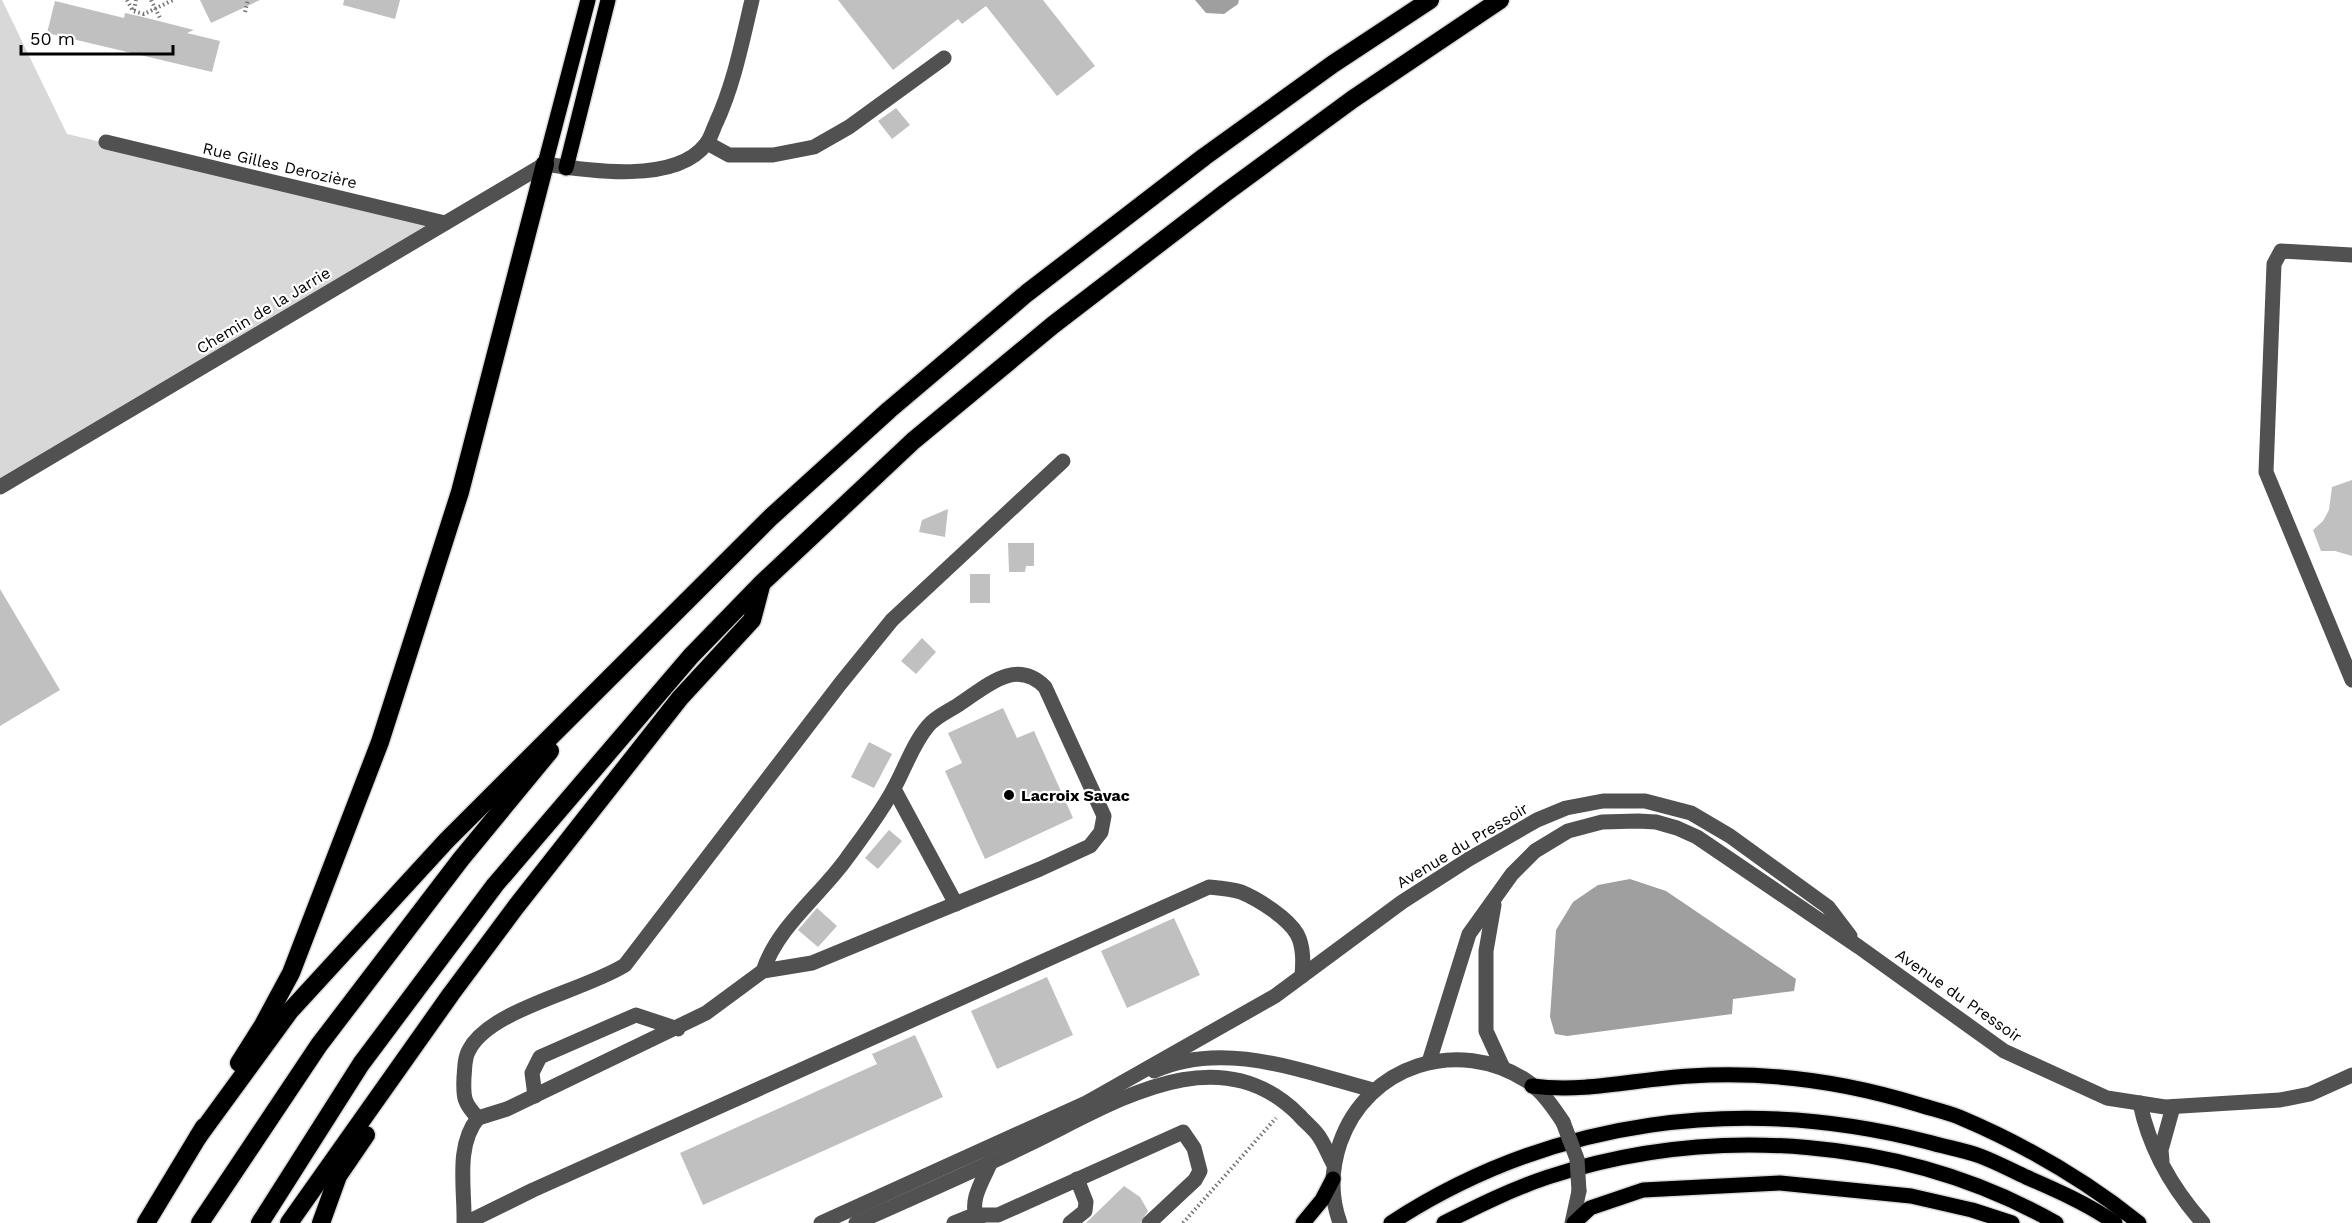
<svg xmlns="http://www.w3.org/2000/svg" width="2352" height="1223" viewBox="0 0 2352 1223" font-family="'Work Sans',sans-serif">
<rect width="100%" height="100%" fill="#fff"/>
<path fill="#d8d8d8" d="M 0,0 L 2,0 L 67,134 L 445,223 L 0,487 Z"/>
<g fill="#9f9f9f">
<path d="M 1195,0 L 1239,0 L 1238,4 L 1224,14 L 1206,13 Z"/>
<path d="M 1630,879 L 1666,891 L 1796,979 L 1794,991 L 1733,999 L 1732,1014 L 1567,1036 L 1555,1034 L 1550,1017 L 1556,930 L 1573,902 L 1598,885 Z"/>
</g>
<g fill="#c0c0c0">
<path d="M 200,0 L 260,0 L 211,23 Z"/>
<path d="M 344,0 L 400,0 L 395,19 L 343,5 Z"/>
<path d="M 838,0 L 1043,0 L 1095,66 L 1057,96 L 986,6 L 962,24 L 958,19 L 893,70 Z"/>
<path d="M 55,1 L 124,18 L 125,13 L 143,17 L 194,30 L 187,33 L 220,41 L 212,72 L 47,33 Z"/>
<path d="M 896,108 L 910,125 L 892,139 L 878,121 Z"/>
<path d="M 2352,480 L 2352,556 L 2335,551 L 2321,551 L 2313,530 L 2323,521 L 2329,510 L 2332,487 Z"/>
<path d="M 948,509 L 945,537 L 919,532 L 922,520 Z"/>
<path d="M 1008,543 L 1034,543 L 1034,566 L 1026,566 L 1025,572 L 1009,572 Z"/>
<rect x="970" y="574" width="20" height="29"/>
<path d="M 0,589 L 60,690 L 0,726 Z"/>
<path d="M 922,638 L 936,652 L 916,674 L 901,661 Z"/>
<path d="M 1003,708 L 1017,738 L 1034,731 L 1073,818 L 985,859 L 945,771 L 962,763 L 948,733 Z"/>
<path d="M 869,742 L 892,754 L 874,788 L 851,777 Z"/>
<path d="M 889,830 L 902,841 L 878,869 L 865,858 Z"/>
<path d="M 817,908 L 837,926 L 818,947 L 798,930 Z"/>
<path d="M 1174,918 L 1200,975 L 1127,1008 L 1101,951 Z"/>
<path d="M 1047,977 L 1073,1035 L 997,1069 L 971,1011 Z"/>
<path d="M 915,1035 L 943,1097 L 703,1205 L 680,1153 L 877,1064 L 872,1054 Z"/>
<path d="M 1124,1186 L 1140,1197 L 1148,1211 L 1140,1223 L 1086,1223 Z"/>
</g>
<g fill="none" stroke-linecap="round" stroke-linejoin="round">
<defs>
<g id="major">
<path d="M 545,164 L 588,0"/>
<path d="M 566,168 L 608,0"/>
<path d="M 1532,1086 C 1587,1093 1636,1079 1690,1076 C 1768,1071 1846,1082 1920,1105 C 1933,1109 1946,1112 1959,1117 C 2023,1144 2085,1180 2139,1223"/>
<path d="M 1303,1223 L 1322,1200 L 1333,1179"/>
<path d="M 1391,1223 C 1552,1118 1743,1094 1928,1142 C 1945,1147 1964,1150 1980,1156 C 1996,1162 2011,1170 2026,1177 C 2056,1190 2088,1204 2115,1223"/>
<path d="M 1444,1223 C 1478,1206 1512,1189 1548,1177 C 1713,1123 1905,1137 2056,1223"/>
<path d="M 1574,1223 L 1590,1208 L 1643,1190 L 1780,1183 L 1911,1196 L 1972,1210 L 2012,1223"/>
</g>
<g id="highway">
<path d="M 239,1063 L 263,1025 L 291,973 L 380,742 L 460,492 L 545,164"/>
<path d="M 198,1137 L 290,1011 L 447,840 L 771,517 L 889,410 L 1027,293 L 1204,157 L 1333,64 L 1430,0"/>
<path d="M 146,1223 L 204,1127"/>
<path d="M 200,1223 L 319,1045 L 461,859 L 550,751"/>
<path d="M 260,1223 L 361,1064 L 495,885 L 691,656 L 762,583 L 913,441 L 1053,325 L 1225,193 L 1353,99 L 1500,0"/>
<path d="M 289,1223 L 451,994 L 515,908 L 680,698 L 752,620 L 761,586"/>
<path d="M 321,1223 L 338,1176 L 366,1135"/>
</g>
</defs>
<use href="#major" stroke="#dbdbdb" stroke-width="18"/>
<use href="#highway" stroke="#dbdbdb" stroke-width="21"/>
<g stroke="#737373" stroke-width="4" stroke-dasharray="1.5 3" stroke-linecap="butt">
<path d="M 127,0 L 133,11 L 144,14 L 173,0"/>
<path d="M 151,0 L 160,18"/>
<path d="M 134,10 L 136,0"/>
<path d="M 245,12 L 248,0"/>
<path d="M 1183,1223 L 1276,1118"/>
</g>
<g stroke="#515151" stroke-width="15">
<path d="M 106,142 L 445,223"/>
<path d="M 707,143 L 729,155 L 773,155 L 814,147 L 849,127 L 944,58"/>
<path d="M 2352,255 L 2281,251 L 2274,264 L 2266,472 L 2352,680"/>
<path d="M 0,487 L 545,164 C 589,171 676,184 706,144 C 711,138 713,129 716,123 C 734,84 742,42 752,0"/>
<path d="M 894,789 L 956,904"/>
<path d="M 1494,905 L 1486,951 L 1486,1031 L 1503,1068"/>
<path d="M 763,971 C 778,926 820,896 847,858 C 863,836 880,814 893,790 C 905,769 912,745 928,726 C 935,717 949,711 958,705 C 986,687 1015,657 1045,687 L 1104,816 L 1101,832 L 1090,846 L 1040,869 L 812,963 L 763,971 L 706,1013 L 507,1109 L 478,1118 C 464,1103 463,1098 464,1077 C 465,1068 464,1058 469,1050 C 490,1009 584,991 625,965 L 840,684 L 892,620 L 1063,461"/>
<path d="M 1429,1062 L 1469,934 L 1512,874 L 1535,851 L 1568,831 L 1602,822 L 1638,821 L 1656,822 L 1677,828 L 1697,837 L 1859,947 L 2004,1051 L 2107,1098 L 2165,1107 L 2280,1100 L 2310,1094 L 2352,1075"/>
<path d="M 1154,1071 C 1224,1039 1304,1072 1373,1090"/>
<path d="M 535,1096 L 532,1073 L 540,1057 L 636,1015 L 678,1029"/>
<path d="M 1088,1102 L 1275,996 L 1402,902 L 1469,859 L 1537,820 L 1566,808 L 1603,801 L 1645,801 L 1691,813 L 1730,836 L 1828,907 L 1850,936"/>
<path d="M 2140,1103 C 2149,1148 2173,1189 2203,1223"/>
<path d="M 2162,1161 L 2161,1150 L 2173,1107"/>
<path d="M 464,1223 C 465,1189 455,1146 478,1118"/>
<path d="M 466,1223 L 533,1190 L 1209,887 C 1219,888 1231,889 1241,892 C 1258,899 1288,918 1297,934 C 1304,947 1303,963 1302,976"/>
<path d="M 821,1223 L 1097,1098"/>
<path d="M 856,1223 C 914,1197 972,1172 1029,1144 C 1113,1104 1217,1033 1299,1115 C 1305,1122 1313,1128 1318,1135 C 1324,1143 1328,1154 1333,1163"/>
<path d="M 954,1223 L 974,1215 L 998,1215 L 1183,1132 L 1194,1148 L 1200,1171 L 1195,1180 L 1149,1223"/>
<path d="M 978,1223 C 968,1201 982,1182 991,1162"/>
<path d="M 1070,1223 L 1085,1211 L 1086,1202 L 1077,1179"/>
<path d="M 1340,1223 C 1330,1196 1331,1170 1340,1143 C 1367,1065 1458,1036 1527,1081 C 1542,1091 1553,1107 1563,1122"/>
<path d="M 1572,1223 L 1579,1191"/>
</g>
<use href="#major" stroke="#000" stroke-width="15"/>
<use href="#highway" stroke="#000" stroke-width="18"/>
<path stroke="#515151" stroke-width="15" d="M 1563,1122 L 1577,1159 L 1579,1191"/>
</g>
<circle fill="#000" stroke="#fff" stroke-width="2" cx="1009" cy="795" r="6"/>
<g text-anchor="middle" stroke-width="4.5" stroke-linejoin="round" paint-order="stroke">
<g font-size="16" fill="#000" stroke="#fff">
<text transform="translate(280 165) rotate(13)" y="6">Rue Gilles Derozière</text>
<text transform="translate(263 310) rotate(-31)" y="6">Chemin de la Jarrie</text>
<text transform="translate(1462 845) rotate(-31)" y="6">Avenue du Pressoir</text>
<text transform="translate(1959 995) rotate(35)" y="6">Avenue du Pressoir</text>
</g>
<g font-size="16" font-weight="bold" fill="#000" stroke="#fff" text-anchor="start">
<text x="1021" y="801">Lacroix Savac</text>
</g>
</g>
<path d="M21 45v9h152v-9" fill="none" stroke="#000000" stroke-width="3"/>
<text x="30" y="45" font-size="18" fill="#000000" stroke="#ffffff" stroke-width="4.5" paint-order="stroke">50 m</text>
</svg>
